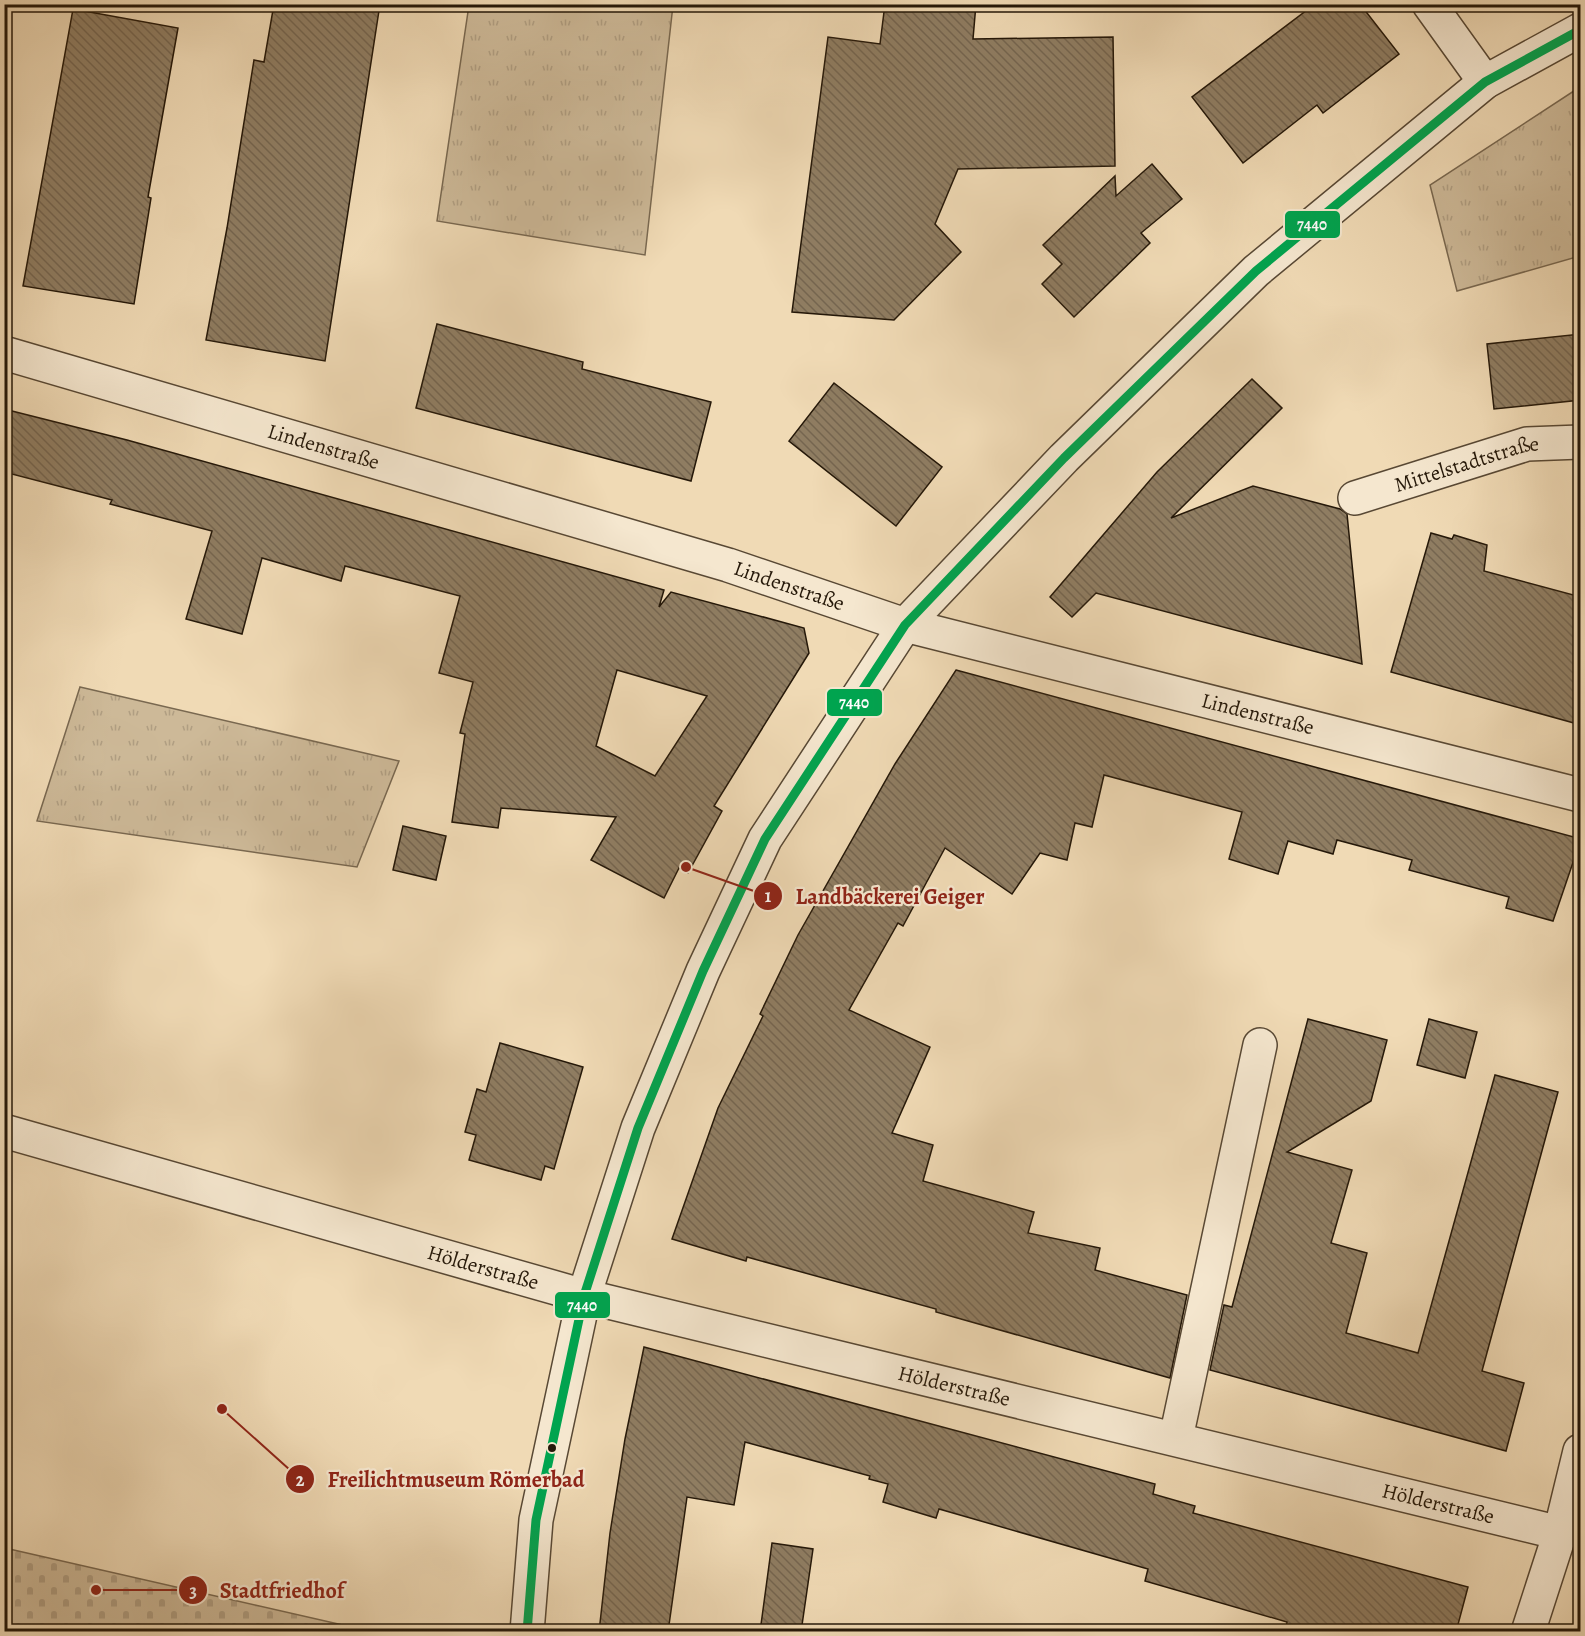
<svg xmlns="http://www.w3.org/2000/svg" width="1585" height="1636" viewBox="0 0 1585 1636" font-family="Alegreya,serif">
<defs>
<pattern id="grass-tufts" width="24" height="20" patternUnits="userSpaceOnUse" patternTransform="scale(1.5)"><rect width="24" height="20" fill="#cdb998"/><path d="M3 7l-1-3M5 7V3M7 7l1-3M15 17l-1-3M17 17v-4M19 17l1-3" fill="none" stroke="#b09e82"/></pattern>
<pattern id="cemetery-stones" width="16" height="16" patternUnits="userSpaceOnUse" patternTransform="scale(1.5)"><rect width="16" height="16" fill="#cdb998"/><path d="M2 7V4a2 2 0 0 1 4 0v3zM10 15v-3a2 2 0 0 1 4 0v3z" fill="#b09e82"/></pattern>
<pattern id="building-back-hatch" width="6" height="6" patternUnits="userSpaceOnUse" patternTransform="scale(1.5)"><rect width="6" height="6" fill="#8f7d62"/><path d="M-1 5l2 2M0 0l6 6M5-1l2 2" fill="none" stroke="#75654f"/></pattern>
</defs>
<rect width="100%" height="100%" fill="#f0dab5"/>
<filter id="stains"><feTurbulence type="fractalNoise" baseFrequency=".00333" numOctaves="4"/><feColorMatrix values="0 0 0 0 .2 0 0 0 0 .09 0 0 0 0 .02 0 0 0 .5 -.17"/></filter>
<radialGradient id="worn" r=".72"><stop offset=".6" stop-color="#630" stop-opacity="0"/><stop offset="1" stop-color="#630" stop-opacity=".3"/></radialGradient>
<g fill="url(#grass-tufts)" stroke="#796850" stroke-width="1.5">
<path d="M 469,5 L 673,5 L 645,255 L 437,221 Z"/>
<path d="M 1580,87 L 1580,256 L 1457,291 L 1430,185 Z"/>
<path d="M 80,687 L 399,761 L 357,867 L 37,821 Z"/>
</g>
<path fill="url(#cemetery-stones)" stroke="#796850" stroke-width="1.5" d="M 5,1548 L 369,1631 L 5,1631 Z"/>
<g fill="url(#building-back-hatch)" stroke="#251809" stroke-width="1.5" fill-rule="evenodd">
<path d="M 274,4 L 380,4 L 325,361 L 206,340 L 227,228 L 254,60 L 264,62 Z"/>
<path d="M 885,4 L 976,4 L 973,39 L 1113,37 L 1115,166 L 958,169 L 935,224 L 961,252 L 894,320 L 792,312 L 828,37 L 880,44 Z"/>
<path d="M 1315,4 L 1360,4 L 1399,54 L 1323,113 L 1317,105 L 1243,163 L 1192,97 Z"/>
<path d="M 73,9 L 178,28 L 148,197 L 151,198 L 134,304 L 23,286 Z"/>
<path d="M 1152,164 L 1182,199 L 1141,233 L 1150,243 L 1074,317 L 1042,284 L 1062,264 L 1043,245 L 1115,176 L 1116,196 Z"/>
<path d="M 437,324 L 583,362 L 582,369 L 711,402 L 691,481 L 416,408 Z"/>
<path d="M 1581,334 L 1581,400 L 1494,409 L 1487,344 Z"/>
<path d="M 1252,379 L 1282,408 L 1171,518 L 1253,486 L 1340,509 L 1347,514 L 1362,664 L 1096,593 L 1072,617 L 1050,597 L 1157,472 Z"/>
<path d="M 834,383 L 942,467 L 896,526 L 789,441 Z"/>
<path d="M 4,409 L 127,440 L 664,590 L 659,607 L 671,592 L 804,628 L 809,653 L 714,806 L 722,811 L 688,873 L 679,868 L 664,898 L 591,860 L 616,817 L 501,808 L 498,828 L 452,822 L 465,734 L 460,733 L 473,682 L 439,673 L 460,596 L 345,566 L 341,581 L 262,558 L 242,634 L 186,619 L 212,531 L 110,504 L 112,500 L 4,472 ZM 617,670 L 707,696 L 655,776 L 596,746 Z"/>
<path d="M 1431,533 L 1452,539 L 1454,535 L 1487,545 L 1484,571 L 1581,597 L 1581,725 L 1391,672 Z"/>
<path d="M 956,670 L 1581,839 L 1553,921 L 1506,908 L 1509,897 L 1409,870 L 1412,860 L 1337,840 L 1333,854 L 1288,841 L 1278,874 L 1229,859 L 1242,812 L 1104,775 L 1092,827 L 1075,823 L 1067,860 L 1040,853 L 1012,894 L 945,848 L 903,926 L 898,923 L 849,1010 L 930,1047 L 892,1133 L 933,1145 L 923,1181 L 1034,1212 L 1028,1233 L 1100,1248 L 1095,1270 L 1187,1295 L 1170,1378 L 936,1312 L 936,1309 L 747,1257 L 746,1261 L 672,1239 L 718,1108 L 763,1016 L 760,1014 L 798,935 L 895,764 Z"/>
<path d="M 403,826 L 446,836 L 436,880 L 393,870 Z"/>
<path d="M 1308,1019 L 1387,1040 L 1371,1101 L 1287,1152 L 1352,1170 L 1331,1243 L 1367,1253 L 1346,1333 L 1418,1353 L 1495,1075 L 1558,1092 L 1482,1371 L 1524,1383 L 1506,1451 L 1210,1370 L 1224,1305 L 1232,1307 Z"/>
<path d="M 1429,1019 L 1477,1032 L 1465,1078 L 1417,1065 Z"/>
<path d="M 500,1043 L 583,1067 L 554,1169 L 545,1166 L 541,1180 L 469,1160 L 476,1135 L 465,1132 L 477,1089 L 486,1092 Z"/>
<path d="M 644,1347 L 1155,1484 L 1153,1494 L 1195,1506 L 1193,1513 L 1468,1587 L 1456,1632 L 1285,1632 L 1287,1622 L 1145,1581 L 1148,1569 L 939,1509 L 936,1518 L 883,1502 L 888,1484 L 869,1479 L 870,1476 L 745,1442 L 734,1505 L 687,1497 L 668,1632 L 599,1632 L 610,1533 L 625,1439 Z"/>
<path d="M 772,1543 L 813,1549 L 801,1632 L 760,1632 Z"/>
</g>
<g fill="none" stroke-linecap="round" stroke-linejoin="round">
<defs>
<g id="minor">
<path d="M 1429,4 L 1485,82"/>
<path id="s1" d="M 4,353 L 728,565 L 905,625 L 1580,795"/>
<path id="s2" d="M 1355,498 L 1527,444 L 1580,442"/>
<path id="s3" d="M 4,1131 L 584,1296 L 1560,1533"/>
<path d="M 1176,1438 L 1260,1045"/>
<path d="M 527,1632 L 536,1520 L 584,1296 L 638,1128 L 703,971 L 765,839 L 905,625 L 1064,458 L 1256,271 L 1485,82 L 1580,30"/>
<path d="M 1528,1632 L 1560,1533 L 1580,1451"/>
</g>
</defs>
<use href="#minor" stroke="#584834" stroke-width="36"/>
<use href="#minor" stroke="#f5e7cf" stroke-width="33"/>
<defs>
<path id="bus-1" d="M 527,1632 L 536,1520 L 584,1296 L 638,1128 L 703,971 L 765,839 L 905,625 L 1064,458 L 1256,271 L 1485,82 L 1580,30"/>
</defs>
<use href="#bus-1" stroke="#f5e7cf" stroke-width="14"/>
<use href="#bus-1" stroke="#00a44f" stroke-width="9"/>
</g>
<circle fill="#251809" stroke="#f5e7cf" stroke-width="2" cx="552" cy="1448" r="5"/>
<g text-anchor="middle" stroke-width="4.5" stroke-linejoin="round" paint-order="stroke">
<g font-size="21" fill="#251809" stroke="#f5e7cf">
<text dy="7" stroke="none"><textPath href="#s1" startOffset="333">Lindenstraße</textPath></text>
<text dy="7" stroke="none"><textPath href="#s2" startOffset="117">Mittelstadtstraße</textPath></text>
<text dy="7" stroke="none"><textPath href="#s1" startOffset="819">Lindenstraße</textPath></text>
<text dy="7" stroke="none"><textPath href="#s1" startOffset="1305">Lindenstraße</textPath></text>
<text dy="7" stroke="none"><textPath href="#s3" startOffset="498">Hölderstraße</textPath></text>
<text dy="7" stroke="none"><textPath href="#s3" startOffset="984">Hölderstraße</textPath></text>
<text dy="7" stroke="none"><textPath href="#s3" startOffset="1482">Hölderstraße</textPath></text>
</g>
</g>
<path fill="none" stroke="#8f2418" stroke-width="2" d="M686 867L768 896M222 1409L300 1479M96 1590L193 1590"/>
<g fill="#8f2418" stroke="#f5e7cf" stroke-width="2">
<circle cx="686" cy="867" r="6"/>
<circle cx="222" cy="1409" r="6"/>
<circle cx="96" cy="1590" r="6"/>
<circle cx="768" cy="896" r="15"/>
<circle cx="300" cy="1479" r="15"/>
<circle cx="193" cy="1590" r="15"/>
</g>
<g font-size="18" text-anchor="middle" font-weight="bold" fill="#fff">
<text x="768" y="902">1</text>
<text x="300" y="1486">2</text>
<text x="193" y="1597">3</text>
</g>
<g font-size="22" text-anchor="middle" font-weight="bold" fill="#8f2418" stroke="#f5e7cf" stroke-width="4.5" stroke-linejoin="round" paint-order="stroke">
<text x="890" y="904">Landbäckerei Geiger</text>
<text x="456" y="1487">Freilichtmuseum Römerbad</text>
<text x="282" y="1598">Stadtfriedhof</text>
</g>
<g stroke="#f5e7cf" stroke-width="2">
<rect x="1284" y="210" width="57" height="29" rx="6" fill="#00a44f"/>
<rect x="826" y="688" width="57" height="29" rx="6" fill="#00a44f"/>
<rect x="554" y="1291" width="57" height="28" rx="6" fill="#00a44f"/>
</g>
<g font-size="16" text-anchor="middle" font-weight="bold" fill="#fff">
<text x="1312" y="230">7440</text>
<text x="854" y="708">7440</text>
<text x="582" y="1311">7440</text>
</g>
<rect width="1585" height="1636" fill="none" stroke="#f0dab5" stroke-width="24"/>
<rect x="6" y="6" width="1573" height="1624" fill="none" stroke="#251809" stroke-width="3"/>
<rect x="12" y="12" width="1561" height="1612" fill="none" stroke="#251809" stroke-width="1.5"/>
<rect width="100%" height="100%" filter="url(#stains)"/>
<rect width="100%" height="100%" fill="url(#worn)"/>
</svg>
